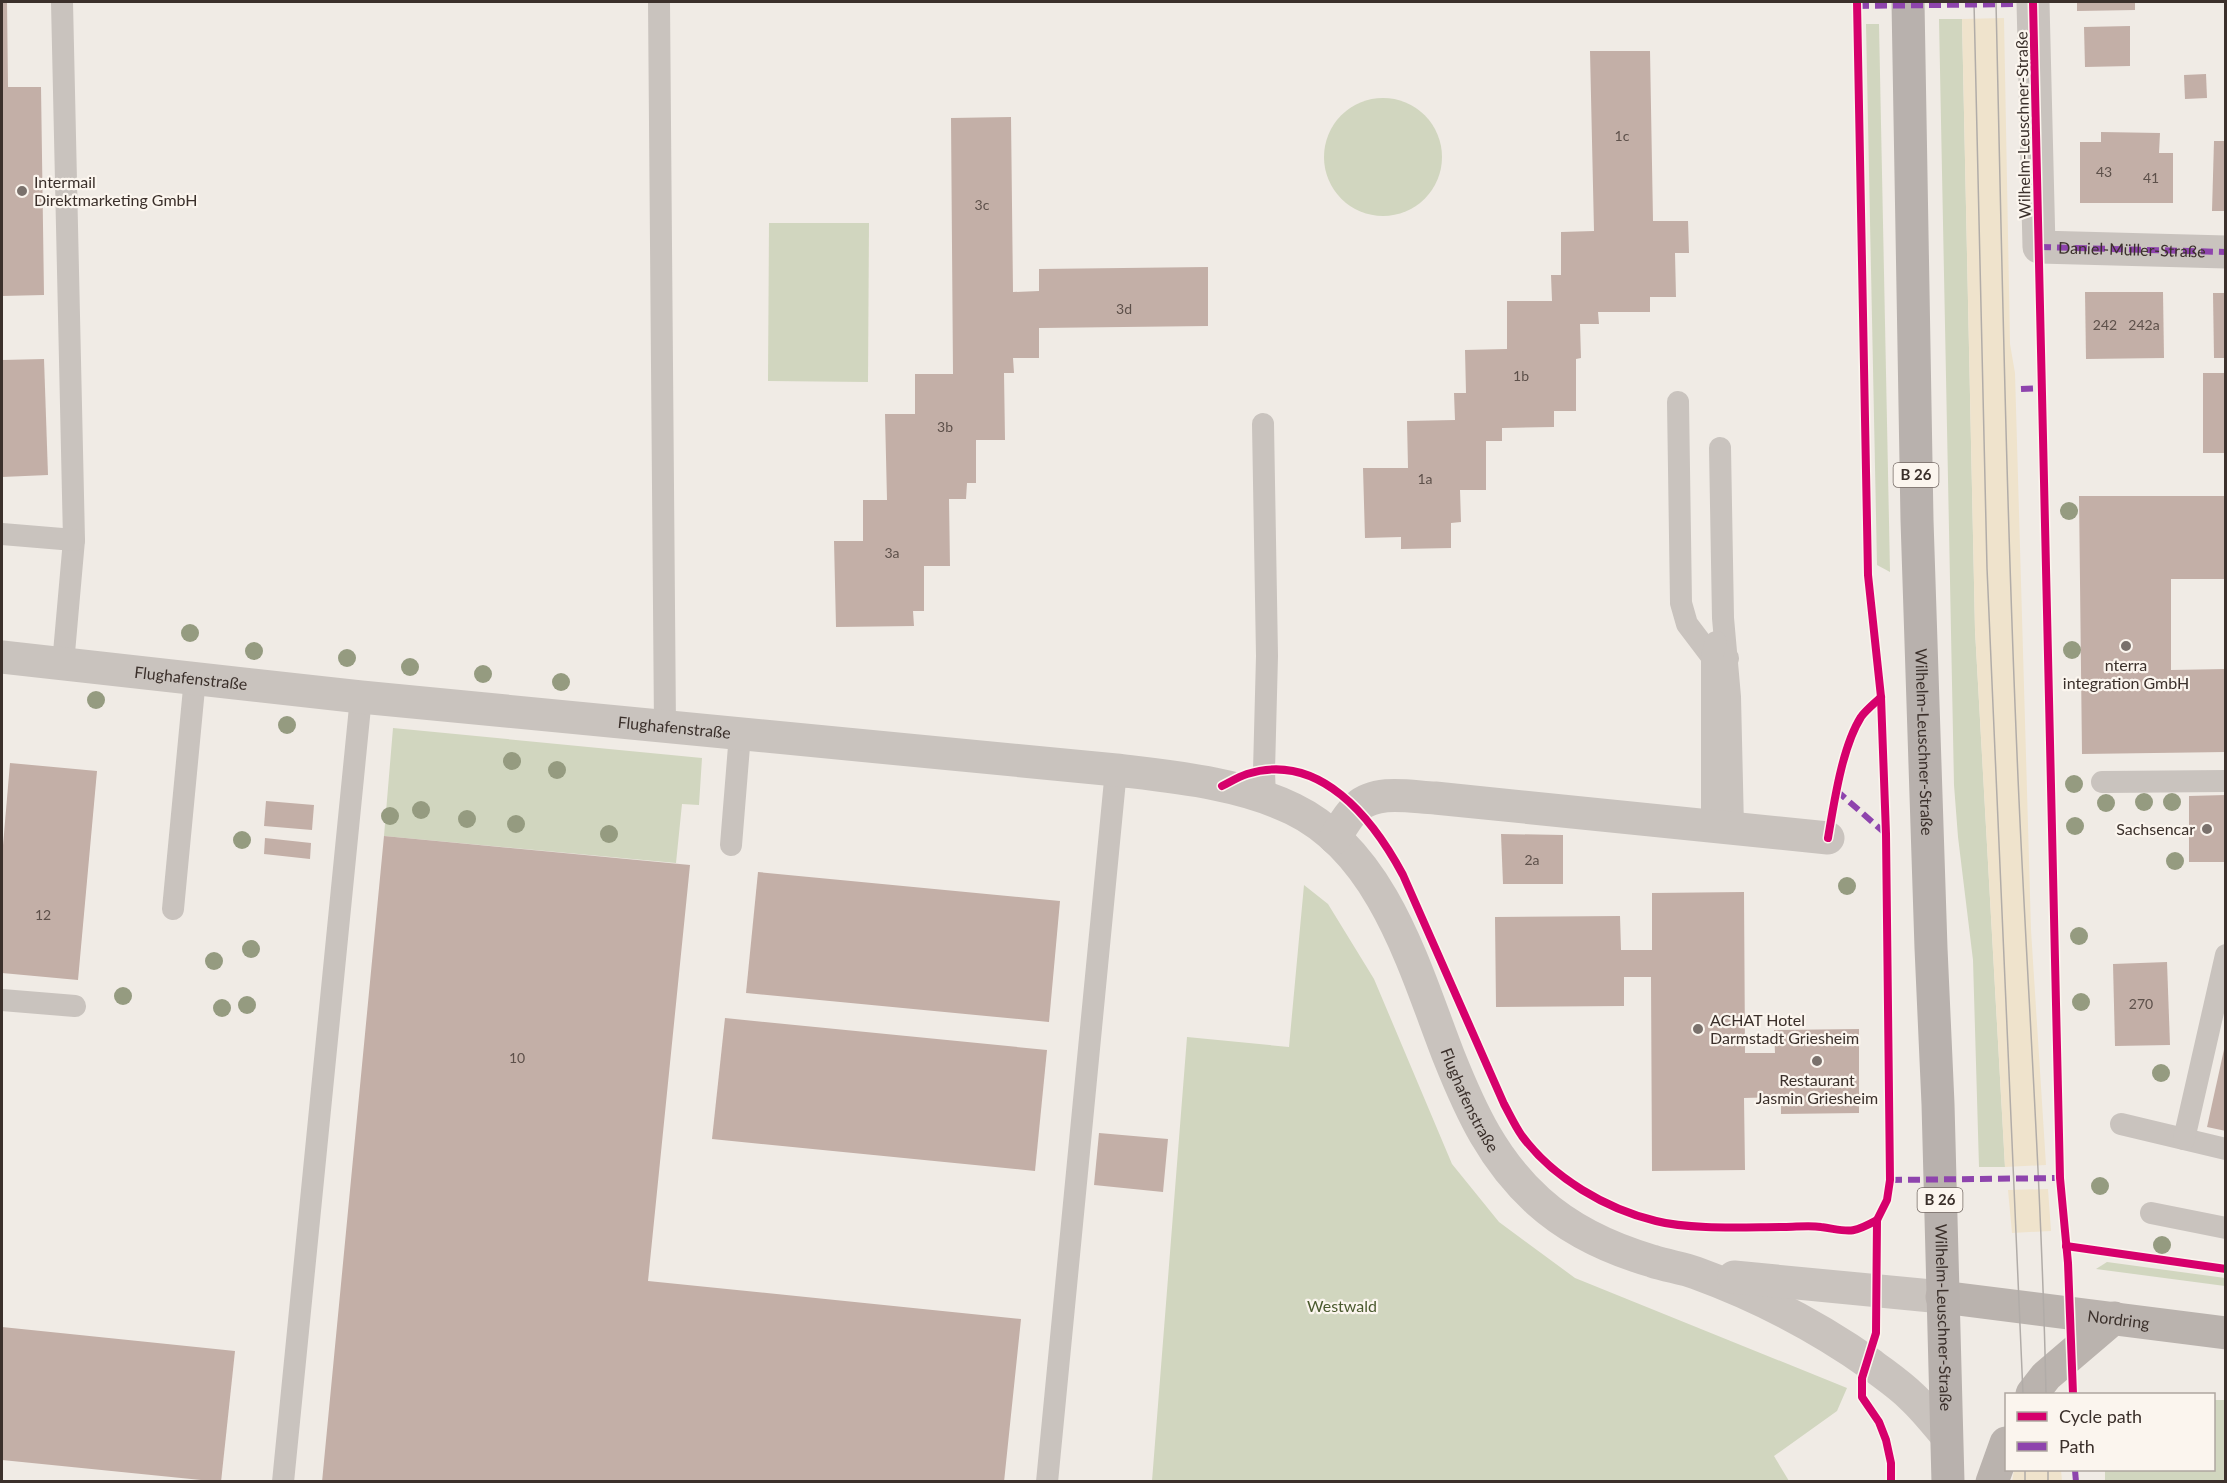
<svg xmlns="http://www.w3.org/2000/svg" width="2227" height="1483" viewBox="0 0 2227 1483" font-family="Lato,sans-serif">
<rect width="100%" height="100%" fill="#f0ebe5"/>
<g fill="#d1d6bf">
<path d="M 1939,19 L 1962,19 L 1975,630 L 2005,1167 L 1979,1167 L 1973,960 L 1958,837 L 1954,785 Z"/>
<path d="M 1866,24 L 1879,24 L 1890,572 L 1877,565 Z"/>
<circle cx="1383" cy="157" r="59"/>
<path d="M 769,223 L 869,223 L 868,382 L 768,381 Z"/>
<path d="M 393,728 L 702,758 L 699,805 L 682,804 L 676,863 L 384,836 Z"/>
<path d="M 1304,885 L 1328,904 L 1374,979 L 1452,1164 L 1499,1222 L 1575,1278 L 1847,1388 L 1837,1411 L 1774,1456 L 1789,1481 L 1152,1481 L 1187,1037 L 1289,1047 Z"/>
<path d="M 2107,1262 L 2225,1278 L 2225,1286 L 2096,1269 Z"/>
<path d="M 2214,1400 L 2225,1400 L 2225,1481 L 2105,1481 L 2105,1470 L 2214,1470 Z"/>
</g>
<g fill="#efe3cc">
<path d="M 2004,18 L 2010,344 L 2015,373 L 2031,930 L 2046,1165 L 2005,1167 L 1975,630 L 1962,19 Z"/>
<path d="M 2048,1189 L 2051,1231 L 2012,1233 L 2008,1190 Z"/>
<path d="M 2014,1470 L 2061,1470 L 2062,1481 L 2012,1482 Z"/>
</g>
<g fill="#c3afa7">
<path d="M 2,2 L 7,2 L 8,87 L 41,87 L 44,295 L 2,296 Z"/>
<path d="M 2077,2 L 2135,2 L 2135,10 L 2077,11 Z"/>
<path d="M 2130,26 L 2130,66 L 2085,67 L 2084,27 Z"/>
<path d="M 1590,51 L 1650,51 L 1653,221 L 1688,221 L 1689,253 L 1675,253 L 1676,297 L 1650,297 L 1650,312 L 1598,312 L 1599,324 L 1580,324 L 1581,358 L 1576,359 L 1576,411 L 1554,411 L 1554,427 L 1502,428 L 1502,441 L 1486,441 L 1486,490 L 1460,490 L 1461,522 L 1451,523 L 1451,548 L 1401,549 L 1401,537 L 1365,538 L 1363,468 L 1408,468 L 1407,421 L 1455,420 L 1454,393 L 1466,393 L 1465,350 L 1507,349 L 1507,301 L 1552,301 L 1551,275 L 1561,275 L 1561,232 L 1594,231 Z"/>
<path d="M 2206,74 L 2207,98 L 2185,99 L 2184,75 Z"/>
<path d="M 1011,117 L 1013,292 L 1039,291 L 1039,269 L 1208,267 L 1208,326 L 1039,328 L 1039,358 L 1013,358 L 1014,373 L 1004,373 L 1005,440 L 976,440 L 976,483 L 967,483 L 966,499 L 949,499 L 950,566 L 924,566 L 924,611 L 913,611 L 914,626 L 836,627 L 834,541 L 863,541 L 863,500 L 887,500 L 885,414 L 915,414 L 915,374 L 953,374 L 951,118 Z"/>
<path d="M 2101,132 L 2160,133 L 2159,153 L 2173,153 L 2173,203 L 2080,203 L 2080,142 L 2101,142 Z"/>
<path d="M 2214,141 L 2226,141 L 2226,211 L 2212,211 Z"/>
<path d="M 2085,292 L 2163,292 L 2164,358 L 2086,359 Z"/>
<path d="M 2213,293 L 2226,293 L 2226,358 L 2214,358 Z"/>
<path d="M 44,359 L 48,475 L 2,477 L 2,360 Z"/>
<rect x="2203" y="373" width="23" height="80"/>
<path d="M 2079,496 L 2226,496 L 2226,579 L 2171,579 L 2171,670 L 2226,669 L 2226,752 L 2082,754 Z"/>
<path d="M 10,763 L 97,771 L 78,980 L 2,973 L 2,857 Z"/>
<path d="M 2226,795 L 2226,862 L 2189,862 L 2189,796 Z"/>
<path d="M 266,801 L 314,805 L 312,830 L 264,826 Z"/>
<path d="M 1501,834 L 1563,835 L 1563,884 L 1503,884 Z"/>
<path d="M 384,836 L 690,865 L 648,1281 L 1021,1319 L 1004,1482 L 322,1482 Z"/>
<path d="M 265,838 L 311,843 L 310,859 L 264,854 Z"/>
<path d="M 758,872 L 1060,901 L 1049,1022 L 746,993 Z"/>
<path d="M 1744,892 L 1745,1053 L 1775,1053 L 1774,1030 L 1859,1029 L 1859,1113 L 1781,1114 L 1781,1097 L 1744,1098 L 1745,1170 L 1652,1171 L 1651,977 L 1624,977 L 1624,1006 L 1496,1007 L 1495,917 L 1620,916 L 1621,950 L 1652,950 L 1652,893 Z"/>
<path d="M 2167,962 L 2170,1045 L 2115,1046 L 2113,964 Z"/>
<path d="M 725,1018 L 1047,1050 L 1035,1171 L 712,1139 Z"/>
<path d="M 2225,1045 L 2226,1045 L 2226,1131 L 2207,1127 Z"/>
<path d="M 1099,1133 L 1168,1139 L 1163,1192 L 1094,1185 Z"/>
<path d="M 2,1327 L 235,1351 L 221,1482 L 2,1460 Z"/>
</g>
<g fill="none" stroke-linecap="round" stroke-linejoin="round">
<g stroke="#c9c3be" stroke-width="22">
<path d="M 62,2 L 74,540 L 63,664"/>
<path d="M 659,2 L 665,727"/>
<path d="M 1678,402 L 1681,603 L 1687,624 L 1712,657 L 1728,658"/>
<path d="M 1263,424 L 1267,656 L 1264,771 L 1265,799"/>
<path d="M 1720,448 L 1723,618 L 1730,697 L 1733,827"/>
<path d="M 2,534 L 74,540"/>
<path d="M 2102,782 L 2226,781"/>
<path d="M 1712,825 L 1712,657 L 1716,642"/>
<path d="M 731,845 L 740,734"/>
<path d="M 173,909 L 195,678"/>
<path d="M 2,1000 L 75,1006"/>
<path d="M 2121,1124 L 2226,1149"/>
<path d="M 2184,1139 L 2226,955"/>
<path d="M 2151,1213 L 2226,1228"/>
<path d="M 283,1482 L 361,697"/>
<path d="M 1047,1482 L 1116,770"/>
</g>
<g stroke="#c9c3be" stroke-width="33">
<path id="s1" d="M 2033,2 L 2039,247 L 2226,252"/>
<path id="s2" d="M 2,657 L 361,697 L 1116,770 C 1174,777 1240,783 1293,809 C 1384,853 1415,970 1449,1057 C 1471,1112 1493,1160 1538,1201 C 1570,1230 1611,1249 1652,1261 C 1667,1266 1682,1268 1696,1273 C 1759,1296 1817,1326 1872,1365 C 1885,1375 1900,1385 1912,1397 C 1924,1408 1935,1422 1946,1435"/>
<path d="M 1335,838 C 1341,828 1348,815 1357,807 C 1377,789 1411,797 1435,798 L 1828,838"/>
<path d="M 1734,1277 L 1942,1297"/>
</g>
<g stroke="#bab3ae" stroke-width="33">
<path id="s3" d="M 1942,1297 L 2226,1333"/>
<path d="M 2032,1394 L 2046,1376 L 2114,1318"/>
<path d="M 1992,1482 L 2006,1443"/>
</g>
<path stroke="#b8b1ad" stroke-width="33" id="s4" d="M 1908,2 L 1917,520 L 1931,948 L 1938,1104 L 1948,1482"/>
<g stroke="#b1aca8" stroke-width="1.5">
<path d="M 1974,2 L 1987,568 L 2023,1394"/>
<path d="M 1996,2 C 2002,268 2007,534 2019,800 C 2028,998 2042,1196 2046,1394"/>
<path d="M 2025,1470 L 2025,1482"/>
<path d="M 2048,1470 L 2048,1482"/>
</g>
<g stroke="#8e44ad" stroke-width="6" stroke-dasharray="12 6" stroke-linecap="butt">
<path d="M 1857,6 L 2013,4 L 2013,2"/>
<path d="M 2039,247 L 2226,252"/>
<path d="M 2021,389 L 2042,388"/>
<path d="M 1836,790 L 1886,834"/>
<path d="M 1890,1180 L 2060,1178"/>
<path d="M 2075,1470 L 2076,1482"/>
</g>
<defs>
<g id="cycleway">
<path d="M 1857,2 L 1868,575 L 1881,697 L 1886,834 L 1890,1180 L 1887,1200 L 1877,1220 L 1876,1333 L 1862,1378 L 1862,1397 L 1879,1422 L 1886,1440 L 1891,1463 L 1891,1482"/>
<path d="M 2033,2 L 2060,1178 L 2068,1263 L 2073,1394"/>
<path d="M 1222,786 C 1230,782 1238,777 1247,774 C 1320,751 1373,819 1403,875 L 1504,1104 C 1510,1115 1515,1126 1522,1136 C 1553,1178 1606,1209 1656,1221 C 1691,1230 1746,1227 1784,1227 C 1796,1227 1809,1225 1821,1227 C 1849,1231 1850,1235 1877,1220"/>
<path d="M 1828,838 C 1834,803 1842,747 1861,717 C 1866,710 1875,703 1881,697"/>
<path d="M 2066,1246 L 2226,1269"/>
</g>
</defs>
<use href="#cycleway" stroke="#fbf5ee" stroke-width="11"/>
<use href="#cycleway" stroke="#d6006c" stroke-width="8"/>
</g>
<g fill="#959b80">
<circle cx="2069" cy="511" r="9"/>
<circle cx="190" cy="633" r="9"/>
<circle cx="2072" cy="650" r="9"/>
<circle cx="254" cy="651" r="9"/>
<circle cx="347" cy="658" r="9"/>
<circle cx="410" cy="667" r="9"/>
<circle cx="483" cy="674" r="9"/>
<circle cx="561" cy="682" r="9"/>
<circle cx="96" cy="700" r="9"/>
<circle cx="287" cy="725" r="9"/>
<circle cx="512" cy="761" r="9"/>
<circle cx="557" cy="770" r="9"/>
<circle cx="2074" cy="784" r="9"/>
<circle cx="2144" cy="802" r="9"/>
<circle cx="2172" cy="802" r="9"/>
<circle cx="2106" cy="803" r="9"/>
<circle cx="421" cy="810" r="9"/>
<circle cx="390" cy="816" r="9"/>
<circle cx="467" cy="819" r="9"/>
<circle cx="516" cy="824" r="9"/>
<circle cx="2075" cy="826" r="9"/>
<circle cx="609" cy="834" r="9"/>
<circle cx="242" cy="840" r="9"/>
<circle cx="2175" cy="861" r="9"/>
<circle cx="1847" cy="886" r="9"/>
<circle cx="2079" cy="936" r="9"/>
<circle cx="251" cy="949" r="9"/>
<circle cx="214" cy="961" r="9"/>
<circle cx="123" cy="996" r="9"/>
<circle cx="2081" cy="1002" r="9"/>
<circle cx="247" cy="1005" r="9"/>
<circle cx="222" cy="1008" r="9"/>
<circle cx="2161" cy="1073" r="9"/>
<circle cx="2100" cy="1186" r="9"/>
<circle cx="2162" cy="1245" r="9"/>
</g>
<g fill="#7a716c" stroke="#fbf5ee" stroke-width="2">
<circle cx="22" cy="191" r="6"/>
<circle cx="2126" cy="646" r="6"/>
<circle cx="2207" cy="829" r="6"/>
<circle cx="1698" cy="1029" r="6"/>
<circle cx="1817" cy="1061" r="6"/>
</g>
<g text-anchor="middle" stroke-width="4.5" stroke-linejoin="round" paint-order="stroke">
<g font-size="14" fill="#5d504a">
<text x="1622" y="141">1c</text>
<text x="2104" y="177">43</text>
<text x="2151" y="183">41</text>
<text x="982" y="210">3c</text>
<text x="1124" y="314">3d</text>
<text x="2105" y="330">242</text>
<text x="2144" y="330">242a</text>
<text x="1521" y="381">1b</text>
<text x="945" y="432">3b</text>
<text x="1425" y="484">1a</text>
<text x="892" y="558">3a</text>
<text x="1532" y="865">2a</text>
<text x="43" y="920">12</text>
<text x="2141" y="1009">270</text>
<text x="517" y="1063">10</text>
</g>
<g fill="#fbf5ee" stroke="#756b66" stroke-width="1.5">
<rect x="1893.5" y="463" width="45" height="24" rx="4.5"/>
<rect x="1917.5" y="1188" width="45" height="24" rx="4.5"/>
</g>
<g font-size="15" font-weight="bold" fill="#3b302b">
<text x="1916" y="480">B 26</text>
<text x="1940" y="1205">B 26</text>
</g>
<g font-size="16" fill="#3b302b" stroke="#fbf5ee">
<text transform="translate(2023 125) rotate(-91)" y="6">Wilhelm-Leuschner-Straße</text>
<text dy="6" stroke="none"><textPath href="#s1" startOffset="338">Daniel-Müller-Straße</textPath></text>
<text dy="6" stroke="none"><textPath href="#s2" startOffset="190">Flughafenstraße</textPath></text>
<text dy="6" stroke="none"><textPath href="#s2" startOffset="676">Flughafenstraße</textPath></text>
<text dy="6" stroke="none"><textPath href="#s4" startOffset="740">Wilhelm-Leuschner-Straße</textPath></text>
<text dy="6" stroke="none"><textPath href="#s2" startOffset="1650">Flughafenstraße</textPath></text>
<text dy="6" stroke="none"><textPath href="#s4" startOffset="1316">Wilhelm-Leuschner-Straße</textPath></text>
<text dy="6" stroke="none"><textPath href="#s3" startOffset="178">Nordring</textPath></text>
</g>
<g font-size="16" fill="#3b302b" stroke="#fbf5ee" text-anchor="start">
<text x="34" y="188">Intermail<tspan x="34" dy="18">Direktmarketing GmbH</tspan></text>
<text x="2126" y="671" text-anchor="middle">nterra<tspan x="2126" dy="18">integration GmbH</tspan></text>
<text x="2195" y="835" text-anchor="end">Sachsencar</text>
<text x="1710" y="1026">ACHAT Hotel<tspan x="1710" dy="18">Darmstadt Griesheim</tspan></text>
<text x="1817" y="1086" text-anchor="middle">Restaurant<tspan x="1817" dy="18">Jasmin Griesheim</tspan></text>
</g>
<g font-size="16" fill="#4a5a2e" stroke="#fbf5ee">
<text x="1342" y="1312">Westwald</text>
</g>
</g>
<rect width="2227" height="1483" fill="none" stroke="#3b302b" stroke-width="6"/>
<rect x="2005" y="1393" width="210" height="78" fill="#fbf5ee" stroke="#aea6a0" stroke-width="1.5"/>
<rect x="2017" y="1412" width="30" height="9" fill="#d6006c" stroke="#aea6a0" stroke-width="1.5"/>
<text x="2059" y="1423" font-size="18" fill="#3b302b">Cycle path</text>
<rect x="2017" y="1442" width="30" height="9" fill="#8e44ad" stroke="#aea6a0" stroke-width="1.5"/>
<text x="2059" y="1453" font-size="18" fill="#3b302b">Path</text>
</svg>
